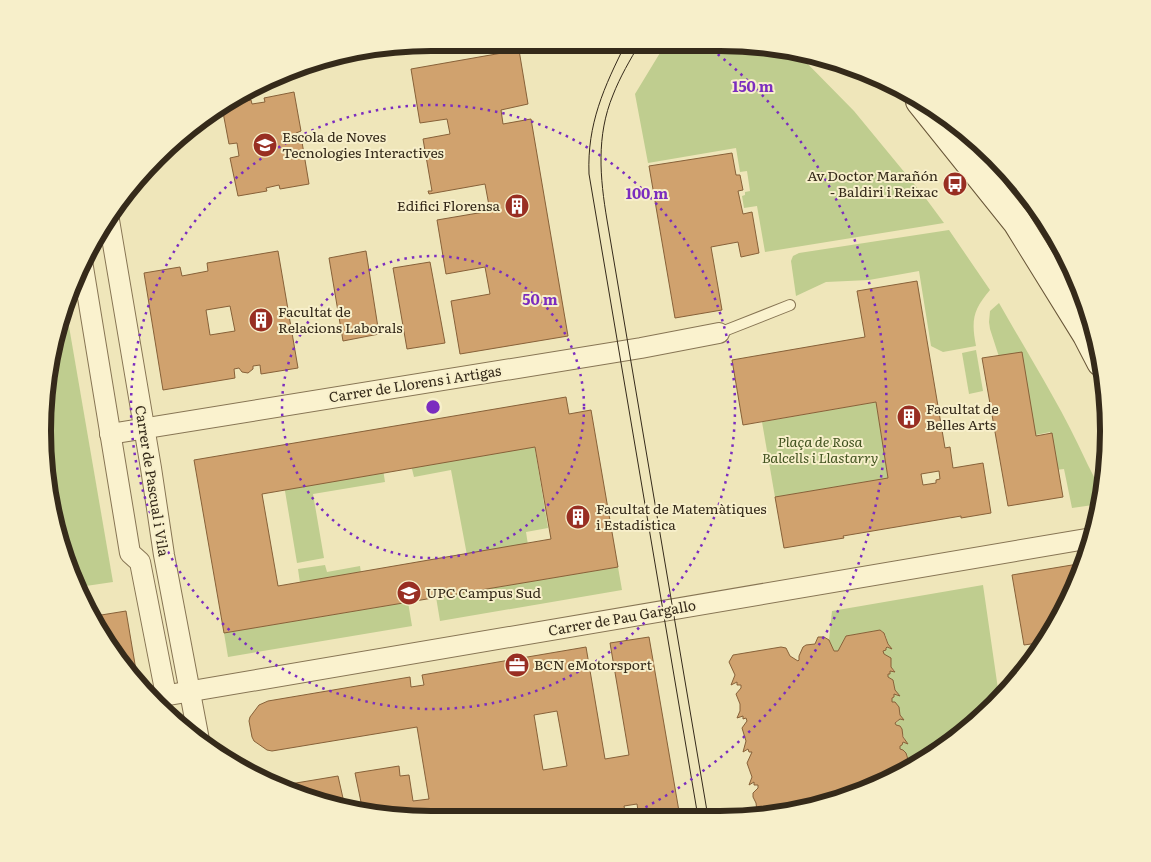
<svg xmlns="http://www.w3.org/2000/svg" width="1151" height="862" viewBox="0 0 1151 862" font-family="Literata,serif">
<rect width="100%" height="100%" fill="#efe6ba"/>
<g fill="#bfcd8f">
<path d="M 666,43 L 745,43 L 795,51 L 854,111 L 924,196 L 944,223 L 765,252 L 757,206 L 744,208 L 742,196 L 745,195 L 745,192 L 750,191 L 747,171 L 740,172 L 736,148 L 648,163 L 635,94 Z"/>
<path d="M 412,45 L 412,50 L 297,70 L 330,56 Z"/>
<path d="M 978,148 L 1028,195 L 1069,259 L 1084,300 L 1046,240 Z"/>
<path d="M 949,230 L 990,290 C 973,310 971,320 976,346 L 943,352 L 931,346 L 919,271 L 869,280 L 826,282 L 796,296 L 791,261 L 793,256 L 799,253 Z"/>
<path d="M 999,303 C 1029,356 1061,406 1086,461 C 1092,474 1103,490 1100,504 L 1072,508 L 1064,469 L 1056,470 L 1050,432 L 1031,436 L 1002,366 L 990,329 L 989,322 L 990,311 Z"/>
<path d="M 66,309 L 113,582 L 79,587 L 72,573 L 46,420 L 50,355 Z"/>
<path d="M 976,350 L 983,391 L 969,394 L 962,353 Z"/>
<path d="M 876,402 L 888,478 L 775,497 L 762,422 Z"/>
<path d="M 534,443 L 548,528 L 526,532 L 528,545 L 467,555 L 451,470 L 414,477 L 411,465 Z"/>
<path d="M 383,469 L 385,482 L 313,494 L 324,558 L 297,563 L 284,485 Z"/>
<path d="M 325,565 L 327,572 L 360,566 L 361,573 L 300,583 L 298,569 Z"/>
<path d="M 618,567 L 622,590 L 440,621 L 436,597 Z"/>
<path d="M 983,585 L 998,689 L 995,704 L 956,739 L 943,738 L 930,749 L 931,754 L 910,766 L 906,753 L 903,750 L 900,749 L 900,746 L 902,745 L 905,740 L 900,726 L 896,725 L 895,723 L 898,722 L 900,715 L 892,702 L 892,698 L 894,697 L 894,694 L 899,695 L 895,690 L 893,680 L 888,677 L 888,674 L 890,674 L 890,671 L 895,671 L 891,667 L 890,658 L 884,654 L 883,651 L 886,650 L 886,648 L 887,647 L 891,649 C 886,643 888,633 880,630 L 846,636 L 838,651 L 834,651 L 829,640 L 832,611 Z"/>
<path d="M 408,602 L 412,626 L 228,657 L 224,633 Z"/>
</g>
<g fill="#d0a26e" stroke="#876139" fill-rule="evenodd">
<path d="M 519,50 L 528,104 L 501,110 L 503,124 L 531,119 L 568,336 L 460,354 L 451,301 L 490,294 L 485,267 L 446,274 L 437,220 L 490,211 L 485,184 L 429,194 L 428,191 L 432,191 L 423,139 L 450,134 L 447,119 L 420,123 L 411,69 Z"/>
<path d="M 294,92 L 301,131 L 296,133 L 298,143 L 302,142 L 309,184 L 280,189 L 279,185 L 266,188 L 267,191 L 238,196 L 230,158 L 239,156 L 237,143 L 229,144 L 222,107 L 224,105 L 251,100 L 252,104 L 265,102 L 264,98 Z"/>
<path d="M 732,153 L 736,175 L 740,175 L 743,190 L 738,191 L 743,214 L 752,212 L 759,253 L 741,257 L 738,242 L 711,247 L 722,310 L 675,318 L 649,166 Z"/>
<path d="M 278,251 L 298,368 L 261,374 L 260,365 L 253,366 L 253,369 L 248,373 L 242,372 L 239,368 L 234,369 L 235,378 L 163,390 L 144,273 L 180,267 L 182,276 L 208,271 L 207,263 ZM 230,306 L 235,331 L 210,335 L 206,310 Z"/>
<path d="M 366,251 L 379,334 L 343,341 L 329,258 Z"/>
<path d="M 430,262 L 445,343 L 407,349 L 393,268 Z"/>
<path d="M 917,281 L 945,448 L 950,447 L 953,468 L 983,463 L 991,513 L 961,518 L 961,516 L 843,536 L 844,538 L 784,548 L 775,497 L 888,478 L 876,402 L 743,425 L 732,360 L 865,337 L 857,291 ZM 939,471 L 940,479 L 936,480 L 936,483 L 923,485 L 921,474 Z"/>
<path d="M 1022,352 L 1036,436 L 1052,433 L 1063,497 L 1008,506 L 982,358 Z"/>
<path d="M 566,397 L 569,414 L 591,410 L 618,567 L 224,633 L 194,460 ZM 535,447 L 551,539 L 278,586 L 262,494 Z"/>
<path d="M 1084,563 L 1056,625 L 1045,642 L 1024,645 L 1012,575 Z"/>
<path d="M 126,611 L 137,676 L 132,677 L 123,667 L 95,616 Z"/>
<path d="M 880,630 L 884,633 L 888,644 L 892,649 L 887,647 L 886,648 L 886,650 L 883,651 L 884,654 L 891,658 L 891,667 L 895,672 L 890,671 L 890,674 L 888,674 L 888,677 L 893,680 L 895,690 L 900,696 L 894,694 L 894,697 L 892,698 L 892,702 L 895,702 L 899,707 L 900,715 L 904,720 L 900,719 L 895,723 L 896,725 L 900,726 L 902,729 L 903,737 L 908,744 L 903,742 L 902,745 L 900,746 L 900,749 L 903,750 L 906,753 L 910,766 L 868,790 L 771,816 L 766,816 L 765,811 L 755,816 L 757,811 L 756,803 L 753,797 L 753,793 L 758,788 L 758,785 L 754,785 L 754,782 L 749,785 L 752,777 L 747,763 L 752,752 L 749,752 L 748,749 L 743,752 L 746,741 L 742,728 L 747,721 L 746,718 L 743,719 L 743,716 L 737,718 L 740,711 L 740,704 L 736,694 L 741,688 L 741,685 L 737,685 L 737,682 L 731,685 L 735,675 L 729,662 L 733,655 L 781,647 L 786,648 L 790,656 L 798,661 L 799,660 L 799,656 L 803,647 L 806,645 L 815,644 L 818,637 L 824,637 L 829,640 L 834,651 L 838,651 L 846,636 Z"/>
<path d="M 649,637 L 680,817 L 639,817 L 637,804 L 624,806 L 626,817 L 405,819 L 354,808 L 362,807 L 355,773 L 399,766 L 400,776 L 409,775 L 413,801 L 429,799 L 417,727 L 272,751 L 267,750 L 254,741 L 252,737 L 249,721 L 250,717 L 259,705 L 268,701 L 410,677 L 411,687 L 424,685 L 422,675 L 586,647 L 605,759 L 629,755 L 610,643 ZM 557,711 L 567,766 L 543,770 L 534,715 Z"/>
<path d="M 338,776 L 345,807 L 306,799 L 278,786 Z"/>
</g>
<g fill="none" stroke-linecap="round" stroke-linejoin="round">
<defs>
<path id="lane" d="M 719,333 L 790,305"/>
<g id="street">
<path d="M 109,220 L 151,468 L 164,555 L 199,740"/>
<path d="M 82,261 L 130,553 L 140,562 L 166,695"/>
<path d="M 110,434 L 641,348 L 719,333"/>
<path d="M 151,698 L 1092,538"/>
</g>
<path id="secondary" d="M 920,101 L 1017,222 L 1087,335 L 1101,362"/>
</defs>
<use href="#lane" stroke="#877554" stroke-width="12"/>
<use href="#street" stroke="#877554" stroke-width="22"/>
<use href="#secondary" stroke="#685638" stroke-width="30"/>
<use href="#lane" stroke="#faf2ce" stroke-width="10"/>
<use href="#street" stroke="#faf2ce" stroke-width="20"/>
<use href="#secondary" stroke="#faf2ce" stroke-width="28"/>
<g stroke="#352a1a" stroke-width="1">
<path d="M 626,43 C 604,87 587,124 589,174 L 698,817"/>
<path d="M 640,43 C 630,60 620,77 613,95 C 596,136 600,178 607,220 L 708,817"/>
</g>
</g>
<g fill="none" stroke="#7b2cbf" stroke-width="2.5" stroke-dasharray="2.5 5">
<circle cx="433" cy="407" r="151"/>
<circle cx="433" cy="407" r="302"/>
<path d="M706 45A453 453 0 0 1 628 816"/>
</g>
<defs>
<symbol id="university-disc" viewBox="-11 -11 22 22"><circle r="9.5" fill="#982e22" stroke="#f7efca"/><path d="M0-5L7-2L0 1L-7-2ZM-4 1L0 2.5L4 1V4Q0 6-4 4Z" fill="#fff"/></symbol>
<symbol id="bus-disc" viewBox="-11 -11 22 22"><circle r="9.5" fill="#982e22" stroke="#f7efca"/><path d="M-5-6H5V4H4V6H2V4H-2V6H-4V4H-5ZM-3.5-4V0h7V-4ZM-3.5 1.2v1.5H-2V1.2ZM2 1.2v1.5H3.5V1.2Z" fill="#fff"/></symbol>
<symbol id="building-disc" viewBox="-11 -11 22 22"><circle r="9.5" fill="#982e22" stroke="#f7efca"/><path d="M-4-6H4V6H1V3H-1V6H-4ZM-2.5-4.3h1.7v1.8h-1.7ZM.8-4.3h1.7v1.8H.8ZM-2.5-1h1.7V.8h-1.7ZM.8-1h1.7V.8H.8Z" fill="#fff"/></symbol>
<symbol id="office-disc" viewBox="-11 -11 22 22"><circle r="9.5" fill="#982e22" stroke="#f7efca"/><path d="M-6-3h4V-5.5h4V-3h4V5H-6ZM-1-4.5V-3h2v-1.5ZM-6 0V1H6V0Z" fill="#fff"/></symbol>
</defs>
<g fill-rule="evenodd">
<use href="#university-disc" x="251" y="131" width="28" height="28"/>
<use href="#bus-disc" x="941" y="170" width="28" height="28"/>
<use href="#building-disc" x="503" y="192" width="28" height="28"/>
<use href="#building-disc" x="247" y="306" width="28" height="28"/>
<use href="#building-disc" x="895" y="403" width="28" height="28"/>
<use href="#building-disc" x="564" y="503" width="28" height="28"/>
<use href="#university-disc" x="395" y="579" width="28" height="28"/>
<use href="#office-disc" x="503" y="651" width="28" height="28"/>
</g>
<g text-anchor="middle" stroke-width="4" stroke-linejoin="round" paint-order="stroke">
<g font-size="14" fill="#352a1a" stroke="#f7efca" text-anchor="start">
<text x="282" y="142">Escola de Noves<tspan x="282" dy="16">Tecnologies Interactives</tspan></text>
<text x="938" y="181" text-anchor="end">Av Doctor Marañón<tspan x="938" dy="16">- Baldiri i Reixac</tspan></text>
<text x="500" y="211" text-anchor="end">Edifici Florensa</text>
<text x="278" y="317">Facultat de<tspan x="278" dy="16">Relacions Laborals</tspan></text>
<text x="926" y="414">Facultat de<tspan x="926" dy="16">Belles Arts</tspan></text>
<text x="596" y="514">Facultat de Matemàtiques<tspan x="596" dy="16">i Estadística</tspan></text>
<text x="426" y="598">UPC Campus Sud</text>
<text x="534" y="670">BCN eMotorsport</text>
</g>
<g font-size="14" fill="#352a1a" stroke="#f7efca">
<text transform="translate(415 384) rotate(-9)" y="5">Carrer de Llorens i Artigas</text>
<text transform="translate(152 481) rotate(81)" y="5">Carrer de Pascual i Vila</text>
<text transform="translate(622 618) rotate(-10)" y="5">Carrer de Pau Gargallo</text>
</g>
<g font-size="14" font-style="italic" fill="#40521f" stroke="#f7efca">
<text x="820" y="447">Plaça de Rosa<tspan x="820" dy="16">Balcells i Llastarry</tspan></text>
</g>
</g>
<path d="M0 0H1151V862H0ZM431 51H720A380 380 0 0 1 1100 431V431A380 380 0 0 1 720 811H431A380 380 0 0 1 51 431V431A380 380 0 0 1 431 51Z" fill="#f7efca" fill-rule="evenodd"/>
<path fill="none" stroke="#352a1a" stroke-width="6" d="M431 51H720A380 380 0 0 1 1100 431V431A380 380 0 0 1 720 811H431A380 380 0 0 1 51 431V431A380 380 0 0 1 431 51Z"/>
<circle cx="433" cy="407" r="8" fill="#7b2cbf" stroke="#f7efca" stroke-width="2.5"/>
<g font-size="15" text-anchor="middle" font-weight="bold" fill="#7b2cbf" stroke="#f7efca" stroke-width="4" stroke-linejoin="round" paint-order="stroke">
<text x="753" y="92">150 m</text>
<text x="647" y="199">100 m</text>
<text x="540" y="305">50 m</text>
</g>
</svg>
